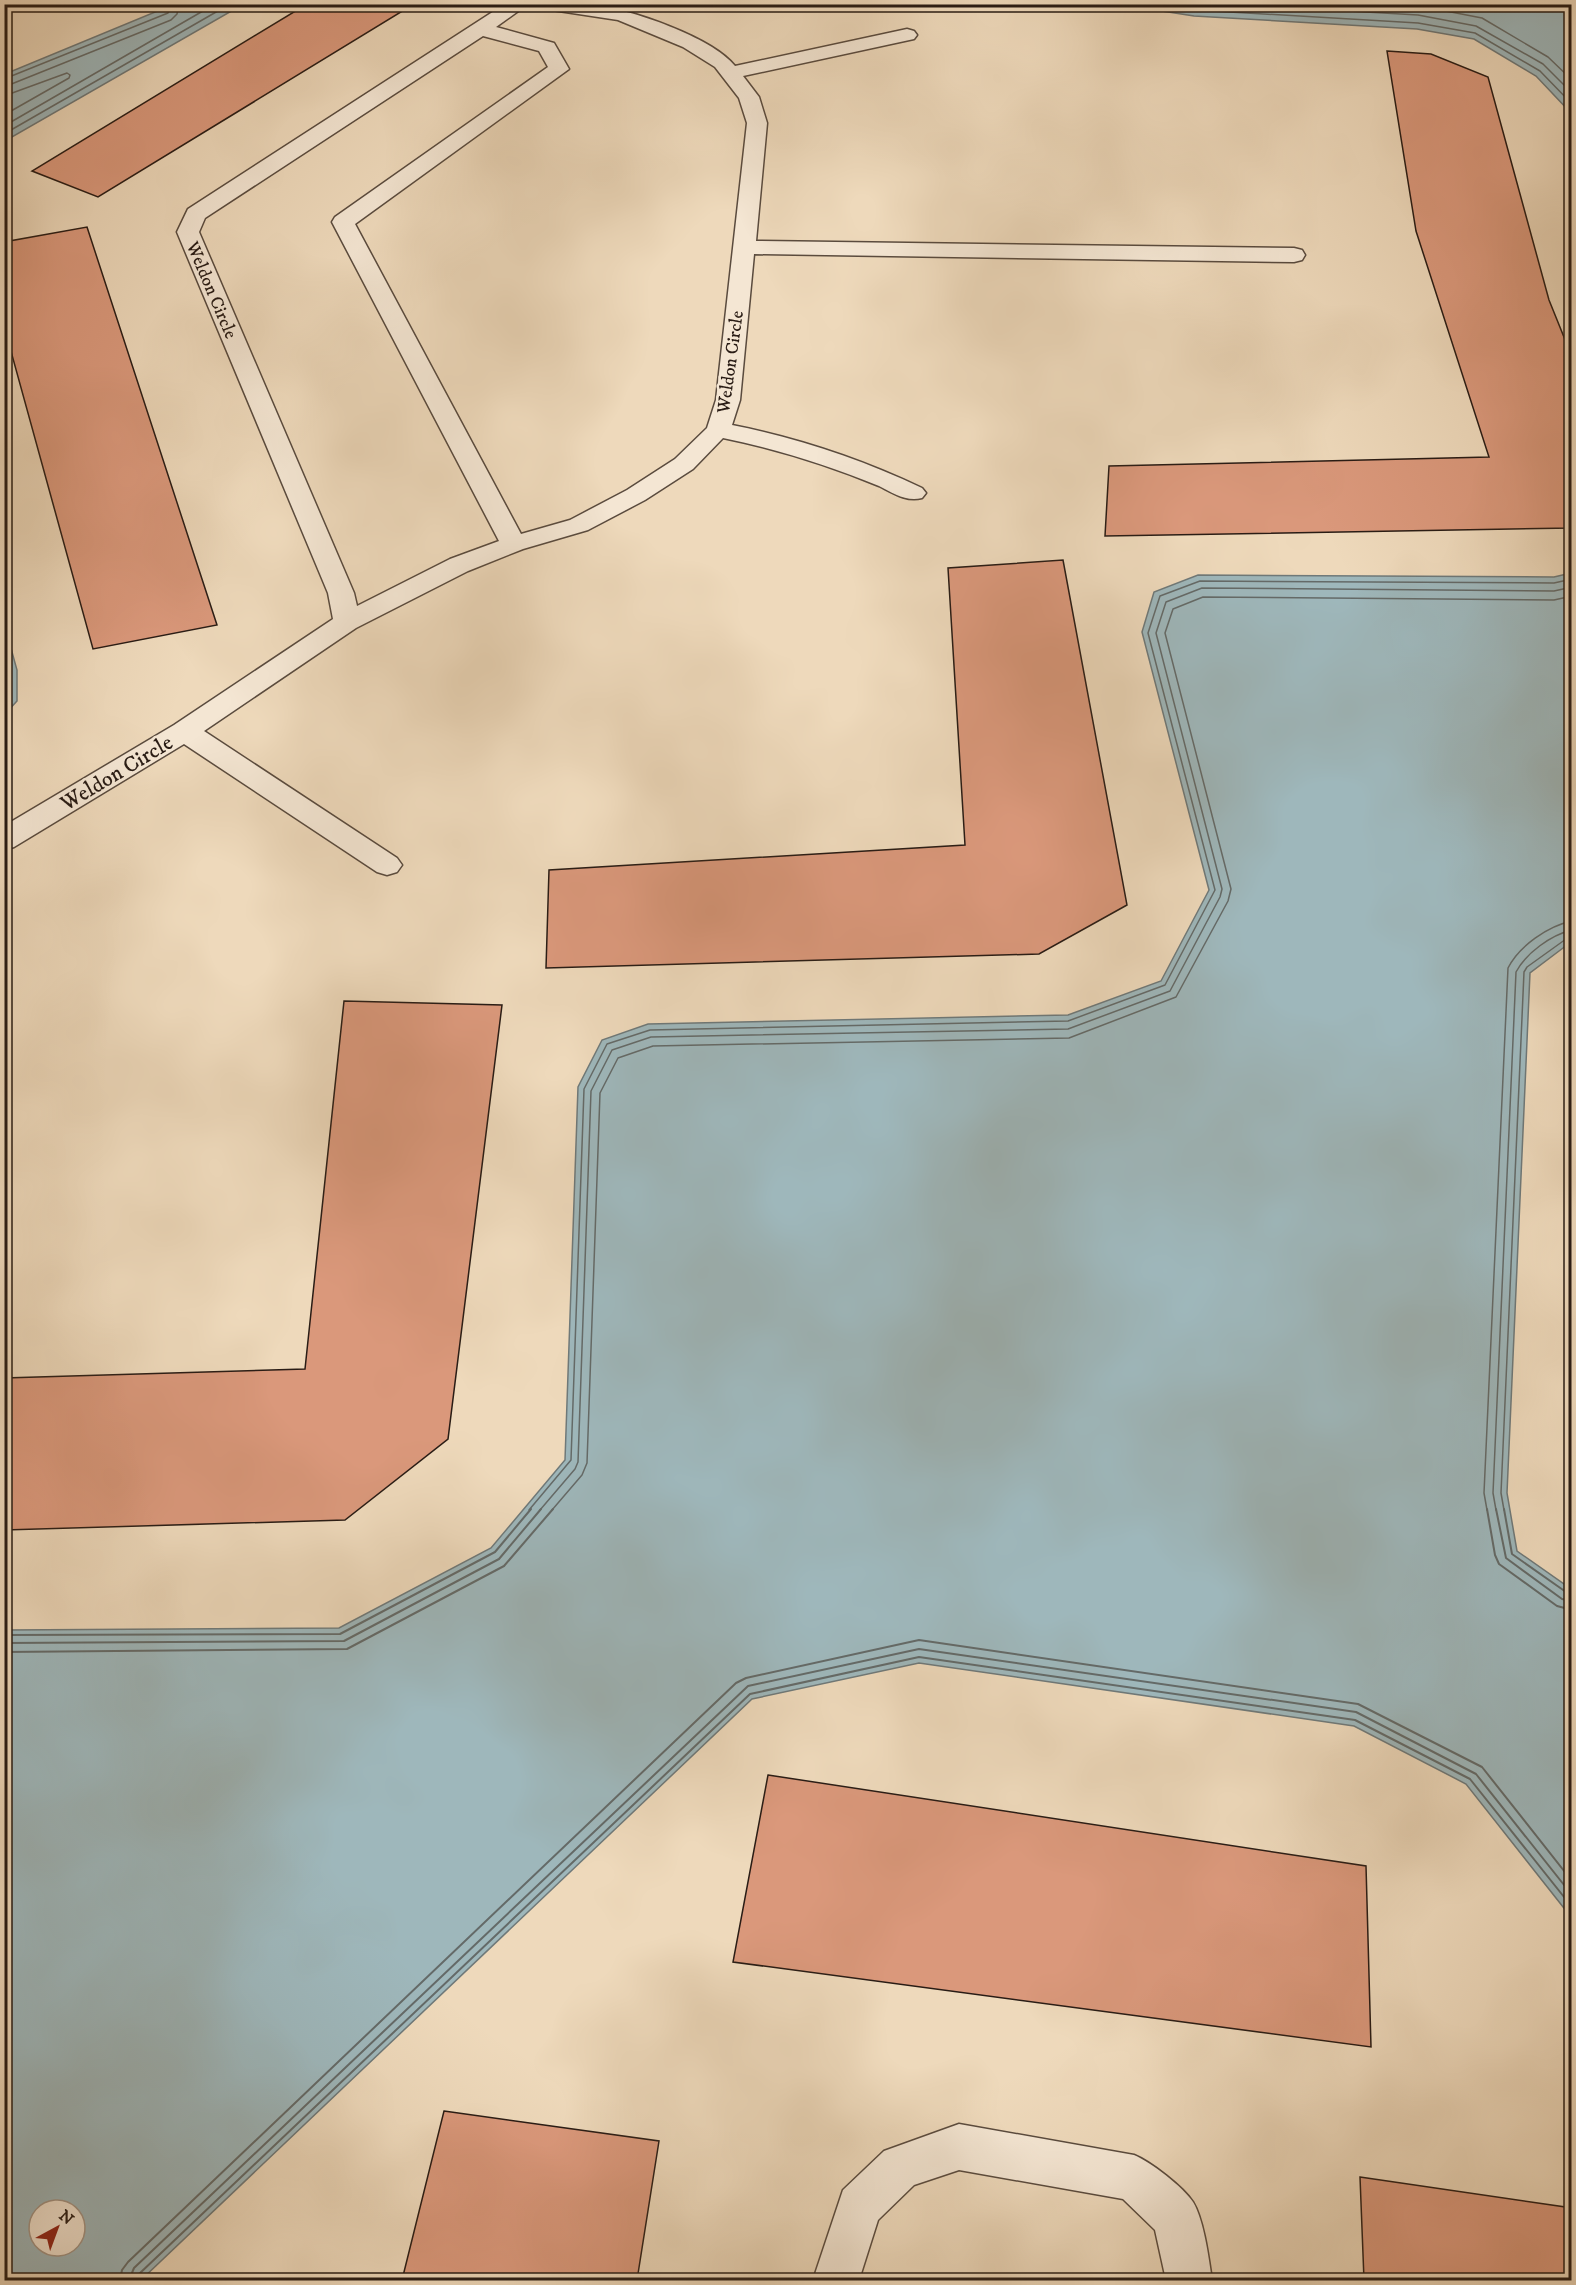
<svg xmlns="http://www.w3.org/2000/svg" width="1576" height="2285" viewBox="0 0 1576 2285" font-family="'IM FELL DW Pica',serif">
<rect width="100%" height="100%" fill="#eed9bb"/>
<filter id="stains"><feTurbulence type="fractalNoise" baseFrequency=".00333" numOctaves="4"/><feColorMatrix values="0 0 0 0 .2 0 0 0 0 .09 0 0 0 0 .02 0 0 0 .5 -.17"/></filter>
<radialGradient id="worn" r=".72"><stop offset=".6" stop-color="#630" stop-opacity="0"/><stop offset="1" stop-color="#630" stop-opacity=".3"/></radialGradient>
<g fill="#9eb7bb" stroke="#6f7979" stroke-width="1.5" fill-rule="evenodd">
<path d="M 172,5 L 242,5 L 5,141 L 5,74 Z"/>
<path d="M 1123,5 L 1571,5 L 1571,113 L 1536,76 L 1474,39 L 1417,29 L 1194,16 Z"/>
<path d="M 1571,573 L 1571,942 L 1530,973 L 1507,1493 L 1517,1551 L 1571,1589 L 1571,1917 L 1466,1784 L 1354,1726 L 919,1663 L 752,1699 L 141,2280 L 5,2280 L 5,1630 L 339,1628 L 491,1548 L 565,1460 L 578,1087 L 602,1040 L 648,1024 L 1068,1015 L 1161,981 L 1209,890 L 1142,632 L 1154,592 L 1198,575 L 1554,577 ZM 39,2210 L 75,2210 L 75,2246 L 39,2246 Z"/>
<path d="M 4,623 L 17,670 L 17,701 L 5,714 Z"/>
</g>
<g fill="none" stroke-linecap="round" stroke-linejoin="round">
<g stroke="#646a68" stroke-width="1.5">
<path d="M 1155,4 L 1195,10 L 1418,23 L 1475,33 L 1540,71 L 1572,104"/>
<path d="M 1227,4 L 1418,15 L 1476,26 L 1543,64 L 1572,93"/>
<path d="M 1386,4 L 1420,6 L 1482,18 L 1548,57 L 1572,80"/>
<path d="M 4,79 L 168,13 L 172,4"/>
<path d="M 4,87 L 171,20 L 177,14 L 179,4"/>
<path d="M 4,96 L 67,73 L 70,75 L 69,78 L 4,115"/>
<path d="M 4,126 L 215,4"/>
<path d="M 4,134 L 230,4"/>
<path d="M 4,646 C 10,666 17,687 4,706"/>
<path d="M 529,1510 L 571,1460 L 584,1089 L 607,1044 L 650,1030 L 1068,1021 L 1165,985 L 1215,890 L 1148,633 L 1160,596 L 1200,581 L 1554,583 L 1572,579"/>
<path d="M 540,1510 L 575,1469 L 578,1462 L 591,1091 L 612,1050 L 651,1037 L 1068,1029 L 1170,991 L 1220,897 L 1222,889 L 1156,633 L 1166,602 L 1202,588 L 1554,591 L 1572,587"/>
<path d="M 552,1510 L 582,1475 L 587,1463 L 600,1093 L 618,1058 L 653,1046 L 1069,1038 L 1176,997 L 1228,901 L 1231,889 L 1165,633 L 1173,609 L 1203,597 L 1554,600 L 1572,596"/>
<path d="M 1487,1510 L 1484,1493 L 1508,968 C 1519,946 1548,926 1572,921"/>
<path d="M 1496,1510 L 1493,1493 L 1516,972 C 1526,953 1551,935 1572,930"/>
<path d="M 1504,1510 L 1501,1493 L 1524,972 L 1527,967 L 1566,939 L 1572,938"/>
</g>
<g stroke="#646a68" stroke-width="2">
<path d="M 1487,1509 L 1495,1555 L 1499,1564 L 1557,1606 L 1572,1610"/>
<path d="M 1496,1509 L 1506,1558 L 1562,1599 L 1572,1601"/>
<path d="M 1504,1509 L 1512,1554 L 1566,1592 L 1572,1593"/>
<path d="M 4,1635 L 340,1634 L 495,1552 L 531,1509"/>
<path d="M 4,1643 L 344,1641 L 499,1559 L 541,1509"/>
<path d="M 4,1652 L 347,1649 L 504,1566 L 553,1509"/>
<path d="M 120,2280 L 122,2270 L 128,2262 L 736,1683 L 746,1678 L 919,1640 L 1358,1704 L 1482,1767 L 1572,1881"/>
<path d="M 129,2280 L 134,2268 L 748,1686 L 919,1649 L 1356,1712 L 1476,1774 L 1572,1895"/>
<path d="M 137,2280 L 139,2274 L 750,1694 L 919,1657 L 1355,1720 L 1470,1779 L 1572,1907"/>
</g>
</g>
<g fill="#da987b" stroke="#291c15" stroke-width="1.5">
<path d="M 307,4 L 414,4 L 98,197 L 32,171 Z"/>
<path d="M 1387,51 L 1431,54 L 1488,77 L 1549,300 L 1572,357 L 1572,528 L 1105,536 L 1109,466 L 1489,457 L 1416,231 Z"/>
<path d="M 87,227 L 217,625 L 93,649 L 4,326 L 4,242 Z"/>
<path d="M 1063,560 L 1127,905 L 1039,954 L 546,968 L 549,870 L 965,845 L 948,568 Z"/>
<path d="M 344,1001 L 502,1005 L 448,1439 L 345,1520 L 4,1530 L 4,1378 L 305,1369 Z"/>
<path d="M 768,1775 L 1366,1866 L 1371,2047 L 733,1962 Z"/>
<path d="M 444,2111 L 659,2141 L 637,2280 L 402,2280 Z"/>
<path d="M 1360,2177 L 1572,2208 L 1572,2280 L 1364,2280 Z"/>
</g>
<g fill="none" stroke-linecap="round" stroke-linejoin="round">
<defs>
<g id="lane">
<path d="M 505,4 L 528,4 L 496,27 L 554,43 L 569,69 L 355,224 L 521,534 L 570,520 L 627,490 L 675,459 L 707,428 L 716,400 L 747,123 L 739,98 L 715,67 L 683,47 L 618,20 L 552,10 L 545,8 L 543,4 C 559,4 577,3 593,5 C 630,9 712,37 735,66 L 907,29 L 914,31 L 917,35 L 914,39 L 743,76 L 759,97 L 767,123 L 756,241 L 1294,248 L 1302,250 L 1305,255 L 1302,260 L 1294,262 L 754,254 L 740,400 L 732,425 C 798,438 861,459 922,488 L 926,493 L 922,498 C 906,502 893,493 879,486 C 828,465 777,449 723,438 L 693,469 L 645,500 L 588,530 L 523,549 L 468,571 L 356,628 L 204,731 L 397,858 L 402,865 L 397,872 L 387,875 L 377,872 L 184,744 L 14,847 L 4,850 L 4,826 L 174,725 L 333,619 L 328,593 L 177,232 L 188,209 ZM 483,36 L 539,51 L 548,67 L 335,217 L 332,222 L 499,541 L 450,559 L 357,606 L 354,593 L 199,232 L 205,218 Z"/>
<path d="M 959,2124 L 1134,2155 C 1151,2162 1183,2187 1193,2202 C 1204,2220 1209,2260 1212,2280 L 1166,2280 L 1155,2230 L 1123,2199 L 959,2170 L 914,2185 L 878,2220 L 859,2280 L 813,2280 L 843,2190 L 884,2151 Z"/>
</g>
</defs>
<use href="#lane" stroke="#5a4b3e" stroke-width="3"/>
<use href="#lane" fill="#f4e6d3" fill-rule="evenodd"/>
</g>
<g text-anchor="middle" stroke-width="5" stroke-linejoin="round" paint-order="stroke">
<g font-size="18" fill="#291c15" stroke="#f4e6d3">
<text transform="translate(212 290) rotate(67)" y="6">Weldon Circle</text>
<text transform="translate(730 362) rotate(-82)" y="6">Weldon Circle</text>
</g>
<g font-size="22" fill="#291c15" stroke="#f4e6d3">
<text transform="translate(116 772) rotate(-31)" y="8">Weldon Circle</text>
</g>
</g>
<rect width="1576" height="2285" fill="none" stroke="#eed9bb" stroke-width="24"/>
<rect x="6" y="6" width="1564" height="2273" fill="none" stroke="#291c15" stroke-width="3"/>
<rect x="12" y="12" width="1552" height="2261" fill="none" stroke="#291c15" stroke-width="1.5"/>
<g transform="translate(57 2228) rotate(41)"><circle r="28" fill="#f4e6d3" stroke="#a39587" stroke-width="1.5"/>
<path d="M0-4.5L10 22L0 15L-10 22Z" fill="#8f2418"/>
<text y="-9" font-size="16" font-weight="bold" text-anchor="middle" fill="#291c15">N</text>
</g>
<rect width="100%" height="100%" filter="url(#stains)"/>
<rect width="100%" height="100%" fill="url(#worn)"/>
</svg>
